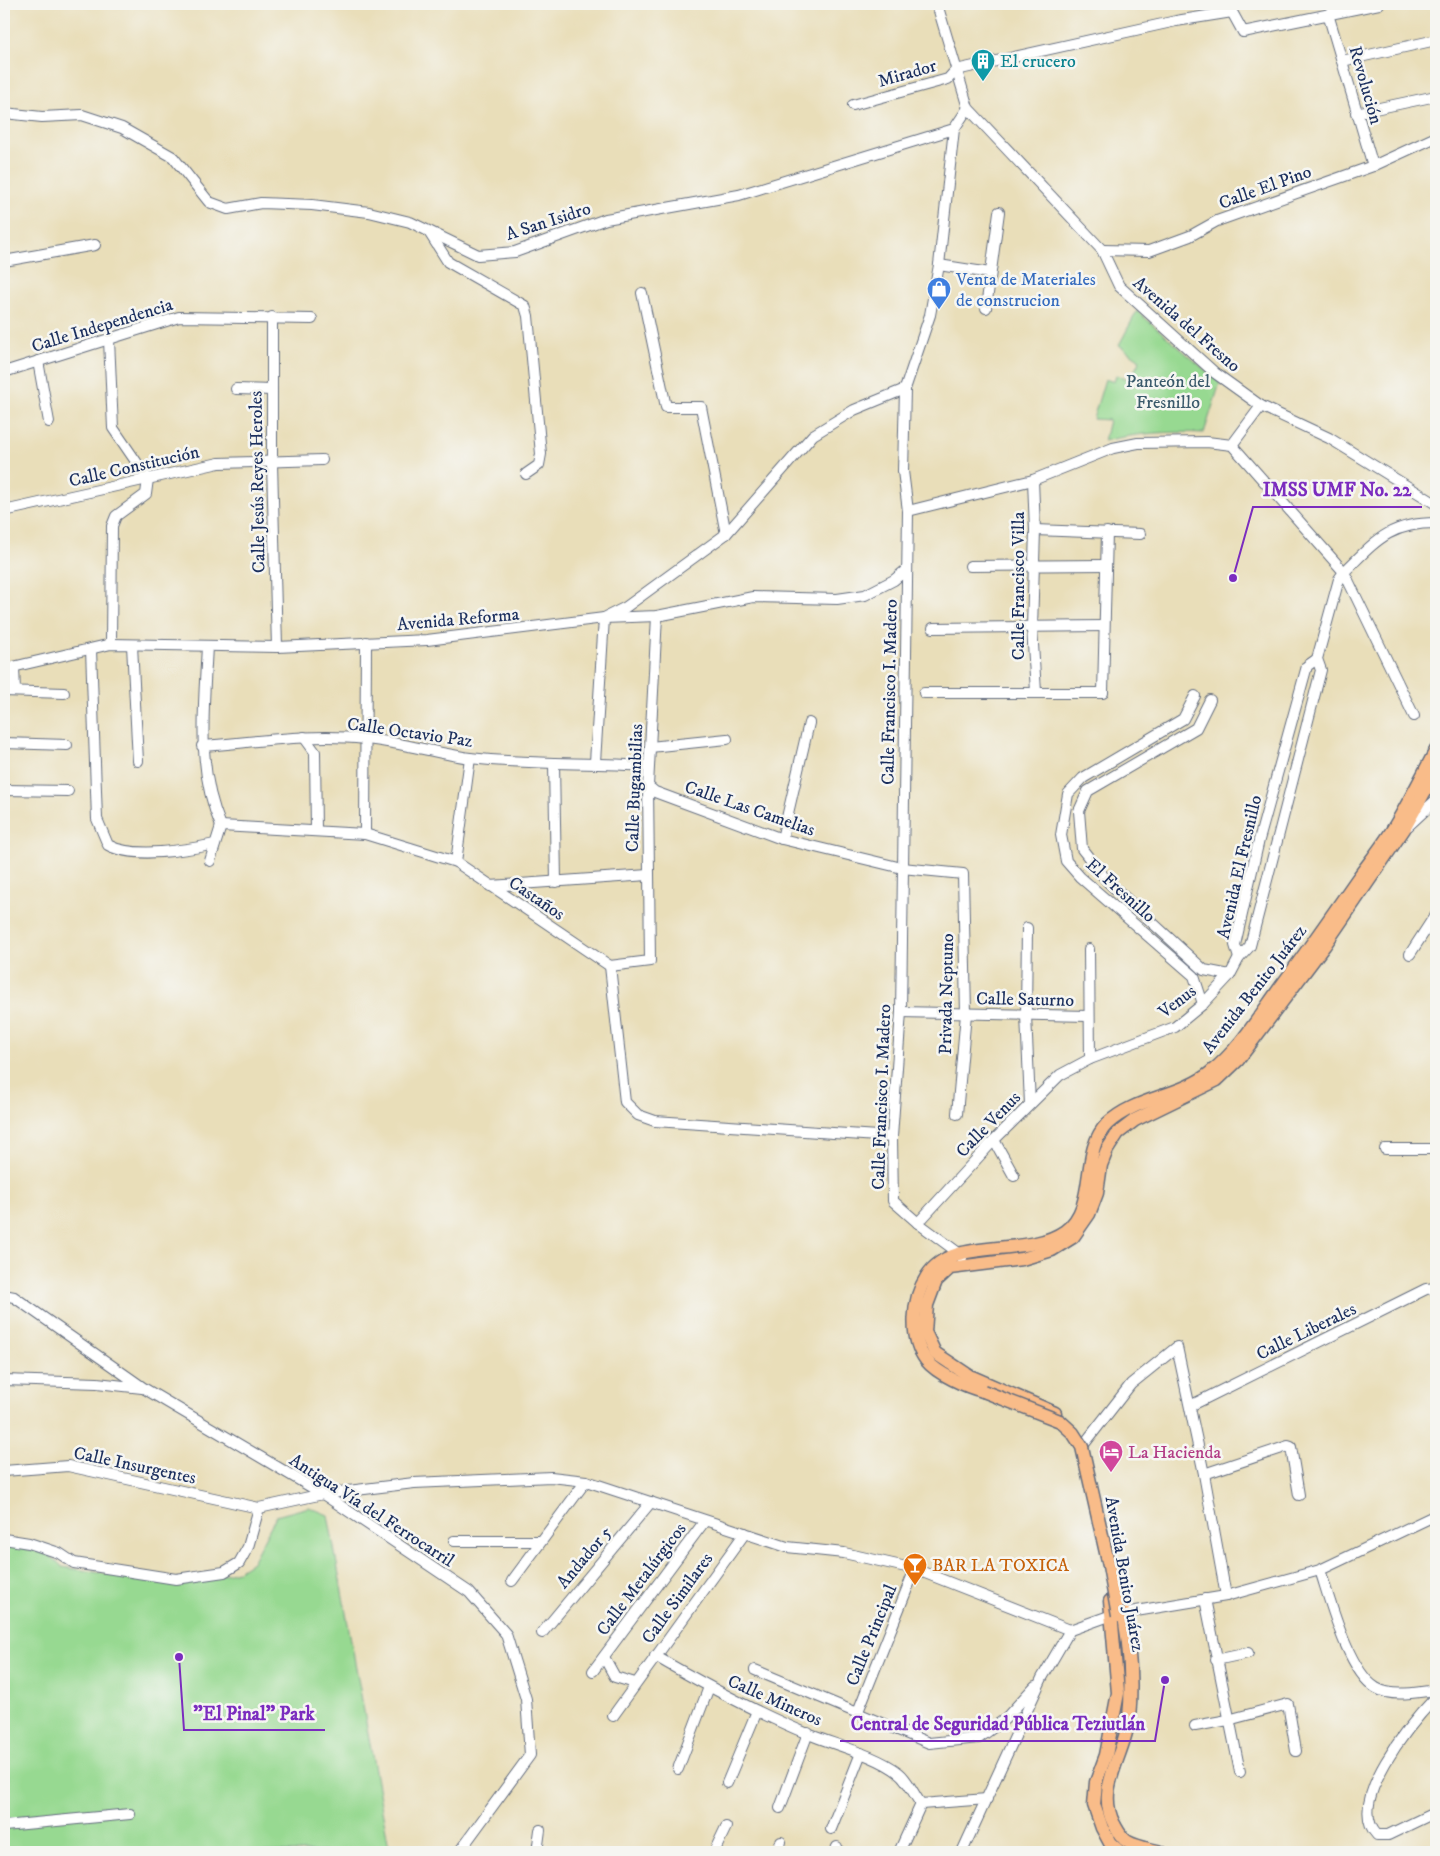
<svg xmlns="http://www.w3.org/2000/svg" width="1440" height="1856" viewBox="0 0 1440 1856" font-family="'IM FELL DW Pica',serif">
<rect width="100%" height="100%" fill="#f6f6f2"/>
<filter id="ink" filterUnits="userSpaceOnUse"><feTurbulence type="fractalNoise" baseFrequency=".02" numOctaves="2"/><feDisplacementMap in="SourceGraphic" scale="10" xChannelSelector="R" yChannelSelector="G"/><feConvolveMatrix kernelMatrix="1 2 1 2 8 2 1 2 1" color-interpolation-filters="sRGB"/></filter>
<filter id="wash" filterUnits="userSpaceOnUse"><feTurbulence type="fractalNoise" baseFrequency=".0096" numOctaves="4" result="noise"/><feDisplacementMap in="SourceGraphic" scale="20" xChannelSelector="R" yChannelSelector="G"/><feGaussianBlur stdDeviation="1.12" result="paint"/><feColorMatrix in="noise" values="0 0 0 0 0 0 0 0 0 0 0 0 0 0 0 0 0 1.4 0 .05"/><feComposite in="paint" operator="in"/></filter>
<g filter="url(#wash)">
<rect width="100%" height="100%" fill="#e9deb9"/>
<g fill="#97d991" stroke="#598478">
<path d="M 1137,311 L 1220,383 L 1204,433 C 1169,431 1137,433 1104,441 L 1109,420 L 1093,419 L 1105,379 L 1114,382 L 1116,375 L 1130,380 L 1140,360 L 1119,345 Z"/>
<path d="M 309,1507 L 328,1515 L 388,1842 L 392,1852 L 7,1852 L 4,1847 L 4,1796 L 8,1778 L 4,1732 L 4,1546 C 24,1548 49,1549 62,1567 L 159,1582 L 190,1582 L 238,1571 L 252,1562 L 276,1516 Z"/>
</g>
</g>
<g filter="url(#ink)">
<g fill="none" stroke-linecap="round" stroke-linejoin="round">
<defs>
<g id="minor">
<path d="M 937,4 L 968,108 L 1102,250 L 1119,286 L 1215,373 L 1261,406 L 1329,438 L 1436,504"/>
<path d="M 1232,12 L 1243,32 L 1379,4"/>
<path d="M 1328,14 L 1373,166"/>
<path d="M 1342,61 L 1436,40"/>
<path d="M 853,105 L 948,79 L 956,70 L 1176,21 L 1232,12"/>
<path d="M 4,113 L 42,117 L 82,115 L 122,128 L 173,157 L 209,202 L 228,209 L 261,203 L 312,205 L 369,212 L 410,222 L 478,255 L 515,252 L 606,219 L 739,195 L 954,129"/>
<path d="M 1356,113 L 1436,96"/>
<path d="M 429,232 L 448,262 L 525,306 L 528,316 L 541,454 L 539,465 L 526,474"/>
<path d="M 1102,250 L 1149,251 L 1190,236 L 1217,221 L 1373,166 L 1436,137"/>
<path d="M 4,261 L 95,245"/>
<path d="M 939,265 L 990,273"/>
<path d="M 642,293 L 666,407 L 701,407 L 726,534"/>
<path d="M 986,308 L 999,212"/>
<path d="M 272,317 L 272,463 L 277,647"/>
<path d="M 109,340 L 113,428 L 148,479 L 146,494 L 116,516 L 112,526 L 111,644"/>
<path d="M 38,361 L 49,422"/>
<path d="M 4,372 L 179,317 L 312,319"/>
<path d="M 236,389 L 272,390"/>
<path d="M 1232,445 L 1261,406"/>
<path d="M 1033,480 L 1035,530 L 1032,628 L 1036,692"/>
<path d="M 4,511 L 219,463 L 322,460"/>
<path d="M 908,511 L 1033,480 L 1113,448 L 1138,443 L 1207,442 L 1232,445 L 1344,572 L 1414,716"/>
<path d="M 1035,530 L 1140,534"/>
<path d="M 970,566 L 1106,565"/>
<path d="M 933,628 L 1104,626"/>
<path d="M 132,645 L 138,761"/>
<path d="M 207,646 C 204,708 196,768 221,826"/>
<path d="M 91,649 L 97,819 L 108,845 C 133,859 187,850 215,844"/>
<path d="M 14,667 L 15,691"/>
<path d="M 4,669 L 111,644 L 277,647 L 427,640 L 604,618 L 657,616 L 753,597 L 837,599 L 865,595 L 894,580 L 907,569"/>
<path d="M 4,691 L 64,693"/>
<path d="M 924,693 L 1103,693 L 1107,532"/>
<path d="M 1195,696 L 1183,719 L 1083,778 L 1068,794 L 1061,835 L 1066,861 L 1080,877 L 1194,976 L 1203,1004"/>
<path d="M 1210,700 L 1196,728 L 1088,791 L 1079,811 L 1082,849 L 1108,882 L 1204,970 L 1230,975"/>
<path d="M 304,737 L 315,752 L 316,831"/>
<path d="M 4,743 L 67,745"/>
<path d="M 202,746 C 256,742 311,733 365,739 C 400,742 435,753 470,758 C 529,765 589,762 648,766"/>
<path d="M 650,747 L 727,739"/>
<path d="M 595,762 L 604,618 L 626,607 L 726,534 L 813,435 L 854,410 L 905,389"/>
<path d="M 554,763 L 556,882"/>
<path d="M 648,786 L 655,792 L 782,839 L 902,868 L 963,874 L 966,1014 L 957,1114"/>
<path d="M 4,790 L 68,791"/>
<path d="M 221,826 L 365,834 L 456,862 L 610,966"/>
<path d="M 1408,826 L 1436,800"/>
<path d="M 365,834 L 366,642"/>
<path d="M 782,839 L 809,723"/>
<path d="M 210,861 L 221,826"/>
<path d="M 456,862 L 470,758"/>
<path d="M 490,886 L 648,875"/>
<path d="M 1027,928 L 1026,1015 L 1030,1104"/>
<path d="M 1089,949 L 1090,1059"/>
<path d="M 1410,954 L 1436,914"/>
<path d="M 1239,958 L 1235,945 L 1259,840 L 1307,666 L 1317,659"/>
<path d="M 610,966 L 625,1102 L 638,1115 L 655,1121 L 892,1137"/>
<path d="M 610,966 L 650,961 L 648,786 L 657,616"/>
<path d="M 901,1012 L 1088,1016"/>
<path d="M 994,1140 L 1014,1176"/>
<path d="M 1385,1149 L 1436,1149"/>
<path d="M 918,1223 L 994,1140 L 1060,1075 L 1090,1059 L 1175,1027 L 1203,1004 L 1230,975 L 1239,958 L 1250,946 L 1321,670 L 1317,659 L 1339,579 L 1344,572 C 1376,541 1389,523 1436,523"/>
<path d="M 962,1258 L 960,1254 L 918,1223 L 893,1201 L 892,1137 L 901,1012 L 908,511 L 903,471 L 905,389 L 930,315 L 939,265 L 954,129 L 968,108"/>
<path d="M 4,1295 L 14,1297 L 145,1389 L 323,1494 L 469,1592 L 506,1634 L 526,1699 L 530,1755 L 459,1852"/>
<path d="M 4,1380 L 97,1383 L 142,1388"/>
<path d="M 1190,1406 L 1426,1289 L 1436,1288"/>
<path d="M 1085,1443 L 1131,1384 L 1177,1347 L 1204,1474 L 1226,1596"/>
<path d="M 4,1471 L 68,1466 L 259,1508"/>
<path d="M 1204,1474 L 1288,1446 L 1291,1447 L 1299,1495"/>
<path d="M 4,1539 L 29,1543 L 59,1553 L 74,1563 L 176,1579 L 224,1572 L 239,1563 L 248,1547 L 259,1508 L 323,1494 L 414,1483 L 551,1477 L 586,1481 L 787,1547 L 844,1553 L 915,1569 L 1070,1630"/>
<path d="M 454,1541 L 540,1541"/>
<path d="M 1320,1570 C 1330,1600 1348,1671 1376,1688 C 1393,1698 1417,1692 1436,1690"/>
<path d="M 512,1581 L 586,1481"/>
<path d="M 1205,1599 L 1240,1772"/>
<path d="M 542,1633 L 651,1502"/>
<path d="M 655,1656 C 705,1685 755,1712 808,1734 C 835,1745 876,1755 899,1773 C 908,1780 914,1795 921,1804 L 987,1799"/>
<path d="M 604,1657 L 615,1677 L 635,1683"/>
<path d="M 1216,1660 L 1248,1653"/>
<path d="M 755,1670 L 929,1743 L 979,1738 L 1005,1719 L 1035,1686"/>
<path d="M 593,1671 L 704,1522"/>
<path d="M 1436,1697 C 1412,1722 1345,1801 1377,1835 L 1388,1835 L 1436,1812"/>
<path d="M 857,1714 L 915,1569"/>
<path d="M 613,1716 L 745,1533"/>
<path d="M 1195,1726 L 1228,1720 L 1288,1704 L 1296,1751"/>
<path d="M 678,1769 L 709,1687"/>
<path d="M 727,1783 L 757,1711"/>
<path d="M 780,1808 L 808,1733"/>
<path d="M 4,1826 L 130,1814"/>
<path d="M 831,1829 L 861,1753"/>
<path d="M 537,1852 L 540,1830"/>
<path d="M 714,1852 L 726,1827"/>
<path d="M 777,1852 L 781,1842"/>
<path d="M 835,1852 L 837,1847"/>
<path d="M 899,1852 L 921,1804"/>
<path d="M 962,1852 L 1042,1678 L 1070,1630 L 1112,1615 L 1226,1596 L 1320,1570 L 1436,1515"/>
</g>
<g id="major">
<path d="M 972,1377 L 1055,1413"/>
<path d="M 983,1391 C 967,1387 937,1374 926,1360 C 909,1338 912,1299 927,1276 C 952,1235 1026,1259 1065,1231 C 1099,1206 1079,1152 1107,1124 C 1135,1097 1181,1097 1211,1072 C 1240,1049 1260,1015 1282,985 C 1308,950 1333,914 1358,878 C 1371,860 1385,843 1396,824 C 1410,800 1423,774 1436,750"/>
<path d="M 983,1391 L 968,1375 L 935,1353 L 925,1332 L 927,1305 L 936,1281 L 950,1268 L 1022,1259 L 1052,1250 L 1073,1237 L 1089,1214 L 1097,1193 L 1101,1165 L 1107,1150 L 1118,1133 L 1135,1120 L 1217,1080 L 1238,1060 L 1324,946 L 1404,829 L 1436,771"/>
<path d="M 1120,1597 C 1129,1637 1133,1678 1129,1718 C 1125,1755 1095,1788 1114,1824 C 1118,1831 1121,1838 1128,1842 C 1137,1847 1150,1849 1161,1852"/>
<path d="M 1110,1601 L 1118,1693 L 1106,1755 L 1096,1782 L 1094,1805 L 1102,1828 L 1110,1843 L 1120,1852"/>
</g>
</defs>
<use href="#minor" stroke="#636c7e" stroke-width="12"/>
<use href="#major" stroke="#636c7e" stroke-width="15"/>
<use href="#minor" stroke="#fff" stroke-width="10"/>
<use href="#major" stroke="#f9bc89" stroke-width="12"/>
<defs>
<path id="major-bridge" d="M 983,1391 L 1060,1421 L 1073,1433 L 1082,1447 L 1109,1566 L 1118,1616"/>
</defs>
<use href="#major-bridge" stroke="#636c7e" stroke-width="15" stroke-linecap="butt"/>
<use href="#major-bridge" stroke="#f9bc89" stroke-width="12"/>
</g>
</g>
<defs>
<symbol id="building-pin" viewBox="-11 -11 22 30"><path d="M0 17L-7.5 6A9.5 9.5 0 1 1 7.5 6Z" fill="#0f9aa8" stroke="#f6f6f2"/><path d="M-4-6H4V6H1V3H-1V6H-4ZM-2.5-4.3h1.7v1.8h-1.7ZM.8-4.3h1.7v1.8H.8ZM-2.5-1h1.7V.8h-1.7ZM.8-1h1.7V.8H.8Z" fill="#fff"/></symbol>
<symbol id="shop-pin" viewBox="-11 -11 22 30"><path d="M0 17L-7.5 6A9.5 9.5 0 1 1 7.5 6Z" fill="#3f7fe0" stroke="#f6f6f2"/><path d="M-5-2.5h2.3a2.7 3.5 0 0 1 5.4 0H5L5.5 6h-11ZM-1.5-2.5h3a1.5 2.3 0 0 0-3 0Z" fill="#fff"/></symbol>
<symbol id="hotel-pin" viewBox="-11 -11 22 30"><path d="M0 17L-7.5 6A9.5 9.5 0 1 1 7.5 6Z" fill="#d1479c" stroke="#f6f6f2"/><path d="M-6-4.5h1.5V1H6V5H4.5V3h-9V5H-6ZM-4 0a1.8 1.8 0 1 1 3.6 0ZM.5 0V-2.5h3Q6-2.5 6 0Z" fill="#fff"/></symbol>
<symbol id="bar-pin" viewBox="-11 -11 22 30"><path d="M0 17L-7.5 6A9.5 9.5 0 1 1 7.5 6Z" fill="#e8710a" stroke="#f6f6f2"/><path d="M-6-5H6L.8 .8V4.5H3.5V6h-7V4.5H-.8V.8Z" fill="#fff"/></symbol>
</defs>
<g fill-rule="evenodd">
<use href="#building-pin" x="969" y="47" width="28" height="38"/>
<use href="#shop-pin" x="925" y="275" width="28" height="38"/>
<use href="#hotel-pin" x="1097" y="1438" width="28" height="38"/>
<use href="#bar-pin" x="901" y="1551" width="28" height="38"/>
</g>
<g text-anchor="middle" stroke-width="5" stroke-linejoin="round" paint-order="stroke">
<g font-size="18" fill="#0d838f" stroke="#f6f6f2" text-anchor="start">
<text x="1000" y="67">El crucero</text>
</g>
<g font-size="18" fill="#1b2f5e" stroke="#f6f6f2">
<text transform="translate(907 73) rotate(-16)" y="6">Mirador</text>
<text transform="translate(1366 85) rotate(74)" y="6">Revolución</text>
<text transform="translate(1265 187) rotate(-20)" y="6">Calle El Pino</text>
<text transform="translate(548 221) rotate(-18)" y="6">A San Isidro</text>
<text transform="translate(1187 324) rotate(41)" y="6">Avenida del Fresno</text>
<text transform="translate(102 325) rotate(-17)" y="6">Calle Independencia</text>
<text transform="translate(134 466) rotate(-13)" y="6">Calle Constitución</text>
<text transform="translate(257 482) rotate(-91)" y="6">Calle Jesús Reyes Heroles</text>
<text transform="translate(1018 586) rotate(-90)" y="6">Calle Francisco Villa</text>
<text transform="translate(458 619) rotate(-5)" y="6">Avenida Reforma</text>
<text transform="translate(889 692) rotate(-89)" y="6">Calle Francisco I. Madero</text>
<text transform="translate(410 732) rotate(8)" y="6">Calle Octavio Paz</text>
<text transform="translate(634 788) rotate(-88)" y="6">Calle Bugambilias</text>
<text transform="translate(750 808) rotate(19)" y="6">Calle Las Camelias</text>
<text transform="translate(1239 867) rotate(-77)" y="6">Avenida El Fresnillo</text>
<text transform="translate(1121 890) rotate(42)" y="6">El Fresnillo</text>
<text transform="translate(537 898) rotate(34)" y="6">Castaños</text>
<text transform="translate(1254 989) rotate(-52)" y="6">Avenida Benito Juárez</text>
<text transform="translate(946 994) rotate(-89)" y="6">Privada Neptuno</text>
<text transform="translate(1025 999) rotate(1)" y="6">Calle Saturno</text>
<text transform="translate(1177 1001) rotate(-37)" y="6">Venus</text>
<text transform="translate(881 1097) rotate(-88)" y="6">Calle Francisco I. Madero</text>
<text transform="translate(988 1124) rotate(-46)" y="6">Calle Venus</text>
<text transform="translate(1306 1331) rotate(-26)" y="6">Calle Liberales</text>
<text transform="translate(135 1465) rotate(12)" y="6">Calle Insurgentes</text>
<text transform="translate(372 1510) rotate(33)" y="6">Antigua Vía del Ferrocarril</text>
<text transform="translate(584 1557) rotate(-50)" y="6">Andador 5</text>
<text transform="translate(1125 1574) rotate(80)" y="6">Avenida Benito Juárez</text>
<text transform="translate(641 1579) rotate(-53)" y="6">Calle Metalúrgicos</text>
<text transform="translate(677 1598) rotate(-54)" y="6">Calle Similares</text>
<text transform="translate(871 1635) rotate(-68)" y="6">Calle Principal</text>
<text transform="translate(775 1700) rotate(24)" y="6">Calle Mineros</text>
</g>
<g font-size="18" fill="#366cbe" stroke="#f6f6f2" text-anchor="start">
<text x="956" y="285">Venta de Materiales<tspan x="956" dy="21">de construcion</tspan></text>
</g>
<g font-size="18" fill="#3a5a6b" stroke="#f6f6f2">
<text x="1168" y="387">Panteón del<tspan x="1168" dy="21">Fresnillo</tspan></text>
</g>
<g font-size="18" fill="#b23c85" stroke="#f6f6f2" text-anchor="start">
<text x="1128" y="1458">La Hacienda</text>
</g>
<g font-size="18" fill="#c56008" stroke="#f6f6f2" text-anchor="start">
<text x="932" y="1571">BAR LA TOXICA</text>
</g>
</g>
<path fill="none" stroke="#7b2cbf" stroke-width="2" d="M1233 578L1253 507H1422M179 1657L184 1730H325M1165 1680L1155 1741H840"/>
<g fill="#7b2cbf" stroke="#f6f6f2" stroke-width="2">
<circle cx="1233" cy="578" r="5"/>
<circle cx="179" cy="1657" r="5"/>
<circle cx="1165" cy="1680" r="5"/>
</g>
<g font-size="19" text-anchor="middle" font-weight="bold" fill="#7b2cbf" stroke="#f6f6f2" stroke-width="5" stroke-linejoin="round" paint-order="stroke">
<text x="1337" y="496">IMSS UMF No. 22</text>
<text x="254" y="1720">"El Pinal" Park</text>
<text x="998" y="1730">Central de Seguridad Pública Teziutlán</text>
</g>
<rect width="1440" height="1856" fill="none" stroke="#f6f6f2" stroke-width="20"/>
</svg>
